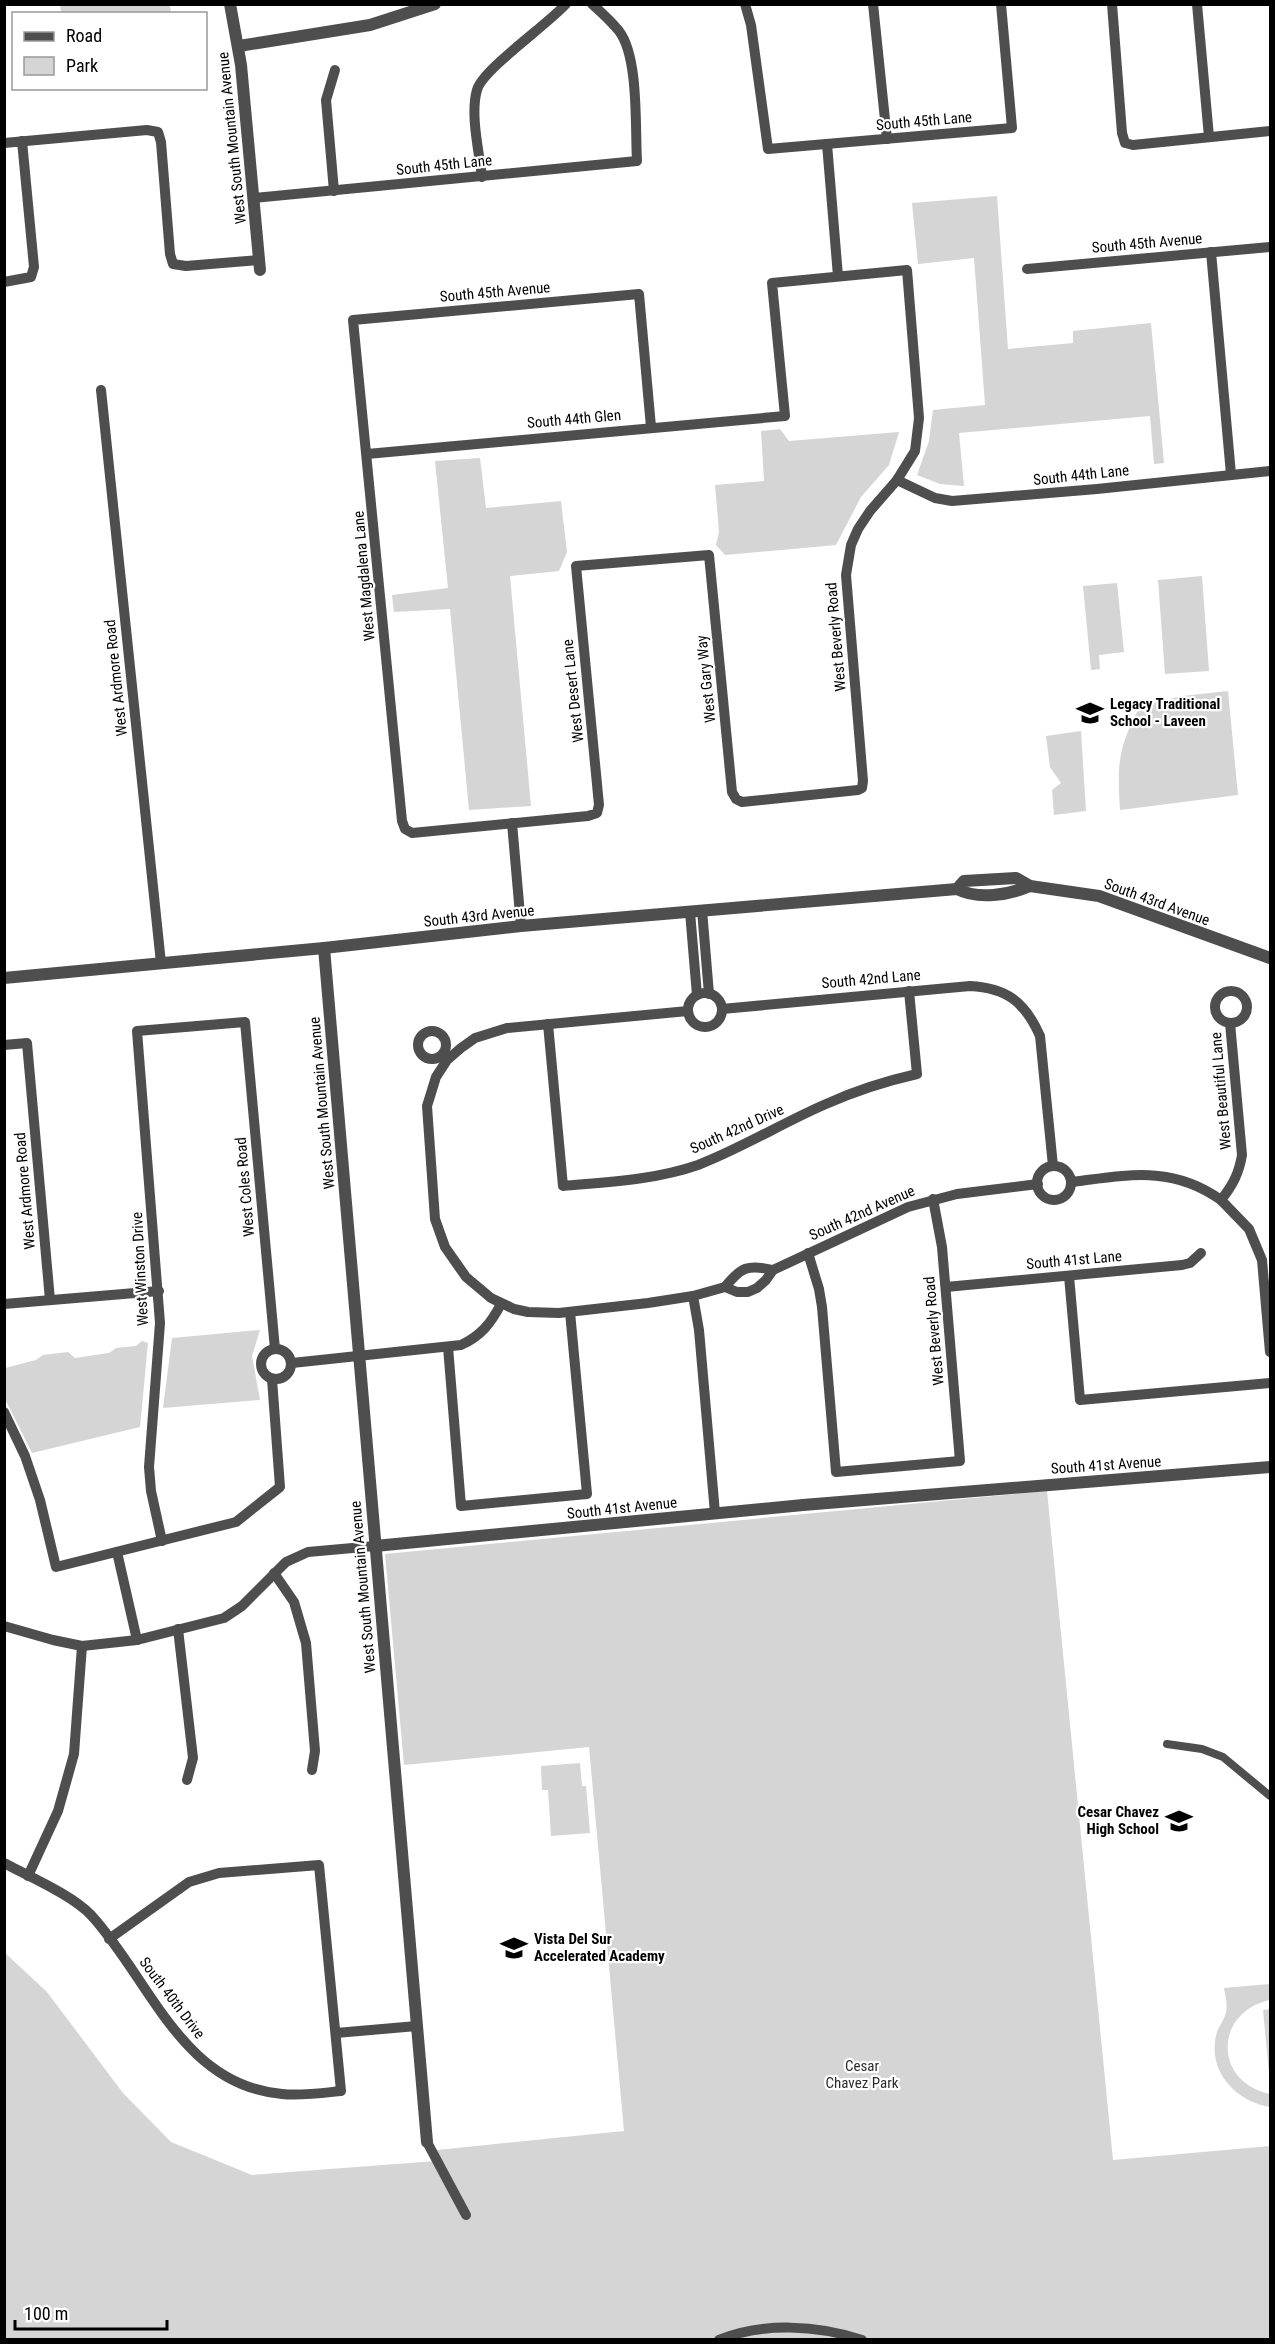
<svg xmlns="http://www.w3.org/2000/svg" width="1275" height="2344" viewBox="0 0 1275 2344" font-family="'Roboto Condensed',sans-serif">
<rect width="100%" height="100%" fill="#fff"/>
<g fill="#d5d5d5">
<path d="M 60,5 L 170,5 L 171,13 L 61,13 Z"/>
<path d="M 997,196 L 1008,349 L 1073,343 L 1073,331 L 1151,323 L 1164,463 L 1154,464 L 1150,416 L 959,433 L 964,486 L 940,484 L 917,475 L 929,441 L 933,410 L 985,405 L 974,258 L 918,264 L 912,203 Z"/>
<path d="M 780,429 L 789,441 L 899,432 L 889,465 L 861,497 L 836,545 L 725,555 L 716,545 L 719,532 L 715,485 L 764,481 L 761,431 Z"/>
<path d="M 480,458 L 486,508 L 561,501 L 567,552 L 559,571 L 510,576 L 531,806 L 469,810 L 450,609 L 394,612 L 392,595 L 448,588 L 435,461 Z"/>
<path d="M 1202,576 L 1209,671 L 1165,674 L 1158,580 Z"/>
<path d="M 1117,583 L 1124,652 L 1099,655 L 1100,669 L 1091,670 L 1083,586 Z"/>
<path d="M 1228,691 L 1238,795 L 1120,810 C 1117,763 1118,748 1140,706 L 1182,696 Z"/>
<path d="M 1081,731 L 1086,811 L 1054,815 L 1052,790 L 1061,783 L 1050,767 L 1046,736 Z"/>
<path d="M 260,1330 L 252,1356 L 260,1400 L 163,1408 L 172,1338 Z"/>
<path d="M 142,1341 L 148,1343 L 140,1427 L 32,1453 L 5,1399 L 5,1368 L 36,1360 L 43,1355 L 68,1352 L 75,1358 L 109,1353 L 116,1348 L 136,1346 Z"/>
<path d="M 1047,1491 L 1113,2160 L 1270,2146 L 1270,2339 L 5,2339 L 4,1952 L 47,1992 L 123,2093 L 171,2142 L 252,2175 L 436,2161 L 437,2150 L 624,2131 L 589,1747 L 404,1765 L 385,1554 Z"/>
<path d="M 580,1763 L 582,1786 L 586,1786 L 590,1833 L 551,1836 L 548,1790 L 542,1790 L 541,1766 Z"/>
<path d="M 1270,1984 L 1270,2000 C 1214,2012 1213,2082 1270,2094 L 1270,2107 C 1239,2102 1211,2076 1215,2042 C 1216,2028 1224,2022 1226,2012 C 1228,2005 1225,1995 1224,1988 Z"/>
<path d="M 1270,2009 L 1270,2084 L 1263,2010 Z"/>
</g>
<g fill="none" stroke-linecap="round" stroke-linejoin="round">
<path stroke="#4e4e4e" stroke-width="8" d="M 1167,1744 L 1202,1749 L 1223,1757 L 1270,1796"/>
<g stroke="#4e4e4e" stroke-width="10">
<path d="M 745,4 L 751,25 L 768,149 L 1012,128 L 1001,4"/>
<path d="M 873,4 L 887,139"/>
<path d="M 1112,4 L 1122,133 L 1125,143 L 1133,145 L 1270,131"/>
<path d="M 1197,4 L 1209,137"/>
<path d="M 4,143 L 147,130 L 158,132 L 161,142 L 170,254 L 173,264 L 186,266 L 259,260"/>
<path d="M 827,144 L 838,276"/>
<path d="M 482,177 C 479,151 470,114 477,90 C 482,70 547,25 566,4"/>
<path d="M 334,191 L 326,100 L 335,70"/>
<path d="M 253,198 L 637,161 C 635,127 639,57 619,31 C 611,21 601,12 592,4"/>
<path d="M 1211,252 L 1231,474"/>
<path d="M 1027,269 L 1270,247"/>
<path d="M 4,282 L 31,277 L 34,267 L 22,141"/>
<path d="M 101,390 L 161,963"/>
<path d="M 367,454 L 785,416 L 772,283 L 907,270 L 919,418 L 915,451 L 897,480 L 870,511 L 858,529 L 851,545 L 846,575 L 863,781 L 862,788 L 858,790 L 742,802 L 736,799 L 732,792 L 709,555 L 576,566 L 599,805 L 597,813 L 588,816 L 412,833 L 405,829 L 402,821 L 353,320 L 639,294 L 651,427"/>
<path d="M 897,480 L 935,498 L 952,501 L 1097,489 L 1270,471"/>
<path d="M 512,823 L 521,926"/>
<path d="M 702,910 L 709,994"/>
<path d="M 690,912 L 697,995"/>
<circle cx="1231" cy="1007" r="16"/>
<circle cx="705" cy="1010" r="17"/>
<path d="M 722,1009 L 970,986 C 1007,988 1025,1002 1040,1036 L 1053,1166"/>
<path d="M 688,1011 L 507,1028 L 475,1038 L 461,1048 L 447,1060 L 436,1077 L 427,1106 L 435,1219 L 445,1247 L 466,1277 L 491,1298 L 514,1309 L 528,1312 L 559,1313 L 648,1303 L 693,1296 L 725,1287 L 737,1292 L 748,1292 L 757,1288 L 766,1280 L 773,1270 L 908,1207 L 957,1194 L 1038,1184"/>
<path d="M 1230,1023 L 1242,1155 C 1239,1173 1233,1185 1221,1200 L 1249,1229 L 1262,1260 L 1270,1352"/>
<path d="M 548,1024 L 563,1186 C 607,1182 655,1180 698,1165 C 742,1148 782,1123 826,1104 C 855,1091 886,1081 917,1074 L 909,991"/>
<circle cx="432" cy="1045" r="14"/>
<path d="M 4,1045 L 27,1043 L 50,1300"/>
<circle cx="1054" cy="1183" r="17"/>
<path d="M 1071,1182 C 1128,1175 1172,1165 1221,1200"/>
<path d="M 808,1253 L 819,1289 L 822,1307 L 836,1472 L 960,1461 L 942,1247 L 933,1199"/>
<path d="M 1069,1276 L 1080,1400 L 1270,1383"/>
<path d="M 725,1287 C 741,1267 748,1264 773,1270"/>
<path d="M 946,1287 L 1182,1265 L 1190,1263 L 1201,1253"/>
<path d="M 693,1296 L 699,1330 L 715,1513"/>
<path d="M 4,1304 L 159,1291"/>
<path d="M 448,1347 L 461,1506 L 587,1494 L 570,1312"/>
<circle cx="276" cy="1364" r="15"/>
<path d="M 292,1363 L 461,1345 C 481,1336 491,1323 501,1304"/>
<path d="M 4,1412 L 25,1456 L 40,1500 L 56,1567 L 236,1522 L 280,1487 L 272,1379"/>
<path d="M 162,1541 L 151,1491 L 149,1467 L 160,1323 L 137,1031 L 245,1022 L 275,1349"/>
<path d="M 117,1552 L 137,1640"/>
<path d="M 274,1573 L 294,1602 L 306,1643 L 315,1751 L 312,1770"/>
<path d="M 4,1626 L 53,1640 L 82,1646 L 137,1640 L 224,1618 L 242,1606 L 286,1562 L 308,1552 L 375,1546"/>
<path d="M 178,1629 L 193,1758 L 187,1780"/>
<path d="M 4,1863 C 30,1877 72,1895 91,1915 C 150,1979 181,2085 282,2094 C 301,2096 322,2093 341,2091 L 319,1865 L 219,1873 L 189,1882 L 109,1939"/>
<path d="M 28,1876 L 58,1811 L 74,1754 L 82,1646"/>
<path d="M 336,2033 L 417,2026"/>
<path d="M 427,2142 L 466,2215"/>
<path d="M 719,2340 C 763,2322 818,2325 862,2340"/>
</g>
<g stroke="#4e4e4e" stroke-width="12">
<path d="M 230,4 L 241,65 L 260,270"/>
<path d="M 239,46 L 370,25 L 435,4"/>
<path d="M 957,889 L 964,881 L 1016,878 L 1030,886 L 1099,896 L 1270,958"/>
<path d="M 324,948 L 427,2142"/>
<path d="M 4,978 L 324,948 L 521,926 L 957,889 C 978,900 1009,895 1030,886"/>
<path d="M 375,1546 L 803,1505 L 1270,1467"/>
</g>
</g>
<defs>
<symbol id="school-bare" viewBox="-9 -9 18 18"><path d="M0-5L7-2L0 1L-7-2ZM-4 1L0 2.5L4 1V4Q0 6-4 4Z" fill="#000" stroke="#fff" stroke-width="2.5" paint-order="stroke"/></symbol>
</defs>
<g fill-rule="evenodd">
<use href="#school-bare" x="1071" y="694" width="38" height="38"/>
<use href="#school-bare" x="1160" y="1802" width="38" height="38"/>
<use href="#school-bare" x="495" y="1929" width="38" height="38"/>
</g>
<g text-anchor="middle" stroke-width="4.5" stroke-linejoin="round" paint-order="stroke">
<g font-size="15" fill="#000" stroke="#fff">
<text transform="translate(924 121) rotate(-5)" y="5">South 45th Lane</text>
<text transform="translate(232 138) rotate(-96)" y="5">West South Mountain Avenue</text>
<text transform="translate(444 165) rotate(-6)" y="5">South 45th Lane</text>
<text transform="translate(1147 243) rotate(-5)" y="5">South 45th Avenue</text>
<text transform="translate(495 292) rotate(-5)" y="5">South 45th Avenue</text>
<text transform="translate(574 419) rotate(-5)" y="5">South 44th Glen</text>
<text transform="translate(1081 475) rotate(-6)" y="5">South 44th Lane</text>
<text transform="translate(364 576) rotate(-95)" y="5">West Magdalena Lane</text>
<text transform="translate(836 637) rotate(-95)" y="5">West Beverly Road</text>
<text transform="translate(116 678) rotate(-96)" y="5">West Ardmore Road</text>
<text transform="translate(706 679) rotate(-96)" y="5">West Gary Way</text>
<text transform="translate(573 691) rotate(-96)" y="5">West Desert Lane</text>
<text transform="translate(1157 902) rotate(20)" y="5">South 43rd Avenue</text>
<text transform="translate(479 916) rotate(-6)" y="5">South 43rd Avenue</text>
<text transform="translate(871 979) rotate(-5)" y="5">South 42nd Lane</text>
<text transform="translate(1221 1091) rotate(-95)" y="5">West Beautiful Lane</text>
<text transform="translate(322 1103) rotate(-95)" y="5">West South Mountain Avenue</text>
<text transform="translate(737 1129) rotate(-24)" y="5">South 42nd Drive</text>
<text transform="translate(245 1187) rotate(-95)" y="5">West Coles Road</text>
<text transform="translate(25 1191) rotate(-95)" y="5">West Ardmore Road</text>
<text transform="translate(862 1213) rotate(-24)" y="5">South 42nd Avenue</text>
<text transform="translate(1074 1260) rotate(-5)" y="5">South 41st Lane</text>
<text transform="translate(140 1269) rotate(-93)" y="5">West Winston Drive</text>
<text transform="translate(934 1331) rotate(-95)" y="5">West Beverly Road</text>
<text transform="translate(1106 1465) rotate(-4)" y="5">South 41st Avenue</text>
<text transform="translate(622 1508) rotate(-6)" y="5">South 41st Avenue</text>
<text transform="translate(363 1587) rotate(-95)" y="5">West South Mountain Avenue</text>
<text transform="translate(172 1998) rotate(53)" y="5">South 40th Drive</text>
</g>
<g font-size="15" font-weight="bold" fill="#000" stroke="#fff" text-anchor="start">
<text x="1110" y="709">Legacy Traditional<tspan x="1110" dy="17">School - Laveen</tspan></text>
<text x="1159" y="1817" text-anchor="end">Cesar Chavez<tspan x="1159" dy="17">High School</tspan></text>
<text x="534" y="1944">Vista Del Sur<tspan x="534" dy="17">Accelerated Academy</tspan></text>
</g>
<g font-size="15" fill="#2c2c2c" stroke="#fff">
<text x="862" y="2071">Cesar<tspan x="862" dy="17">Chavez Park</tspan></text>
</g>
</g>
<rect width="1275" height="2344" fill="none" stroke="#000000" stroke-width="12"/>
<rect x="12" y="12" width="195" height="78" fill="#ffffff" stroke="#999999" stroke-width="1.5"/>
<rect x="24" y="32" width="30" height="9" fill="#4e4e4e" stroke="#999999" stroke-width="1.5"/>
<text x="66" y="42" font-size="18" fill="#000000">Road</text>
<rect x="24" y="57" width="30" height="18" fill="#d5d5d5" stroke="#999999" stroke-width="1.5"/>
<text x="66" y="72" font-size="18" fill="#000000">Park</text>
<path d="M15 2320v9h152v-9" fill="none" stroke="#000000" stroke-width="3"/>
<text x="24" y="2320" font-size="18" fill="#000000" stroke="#ffffff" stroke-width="4.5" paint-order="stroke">100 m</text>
</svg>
